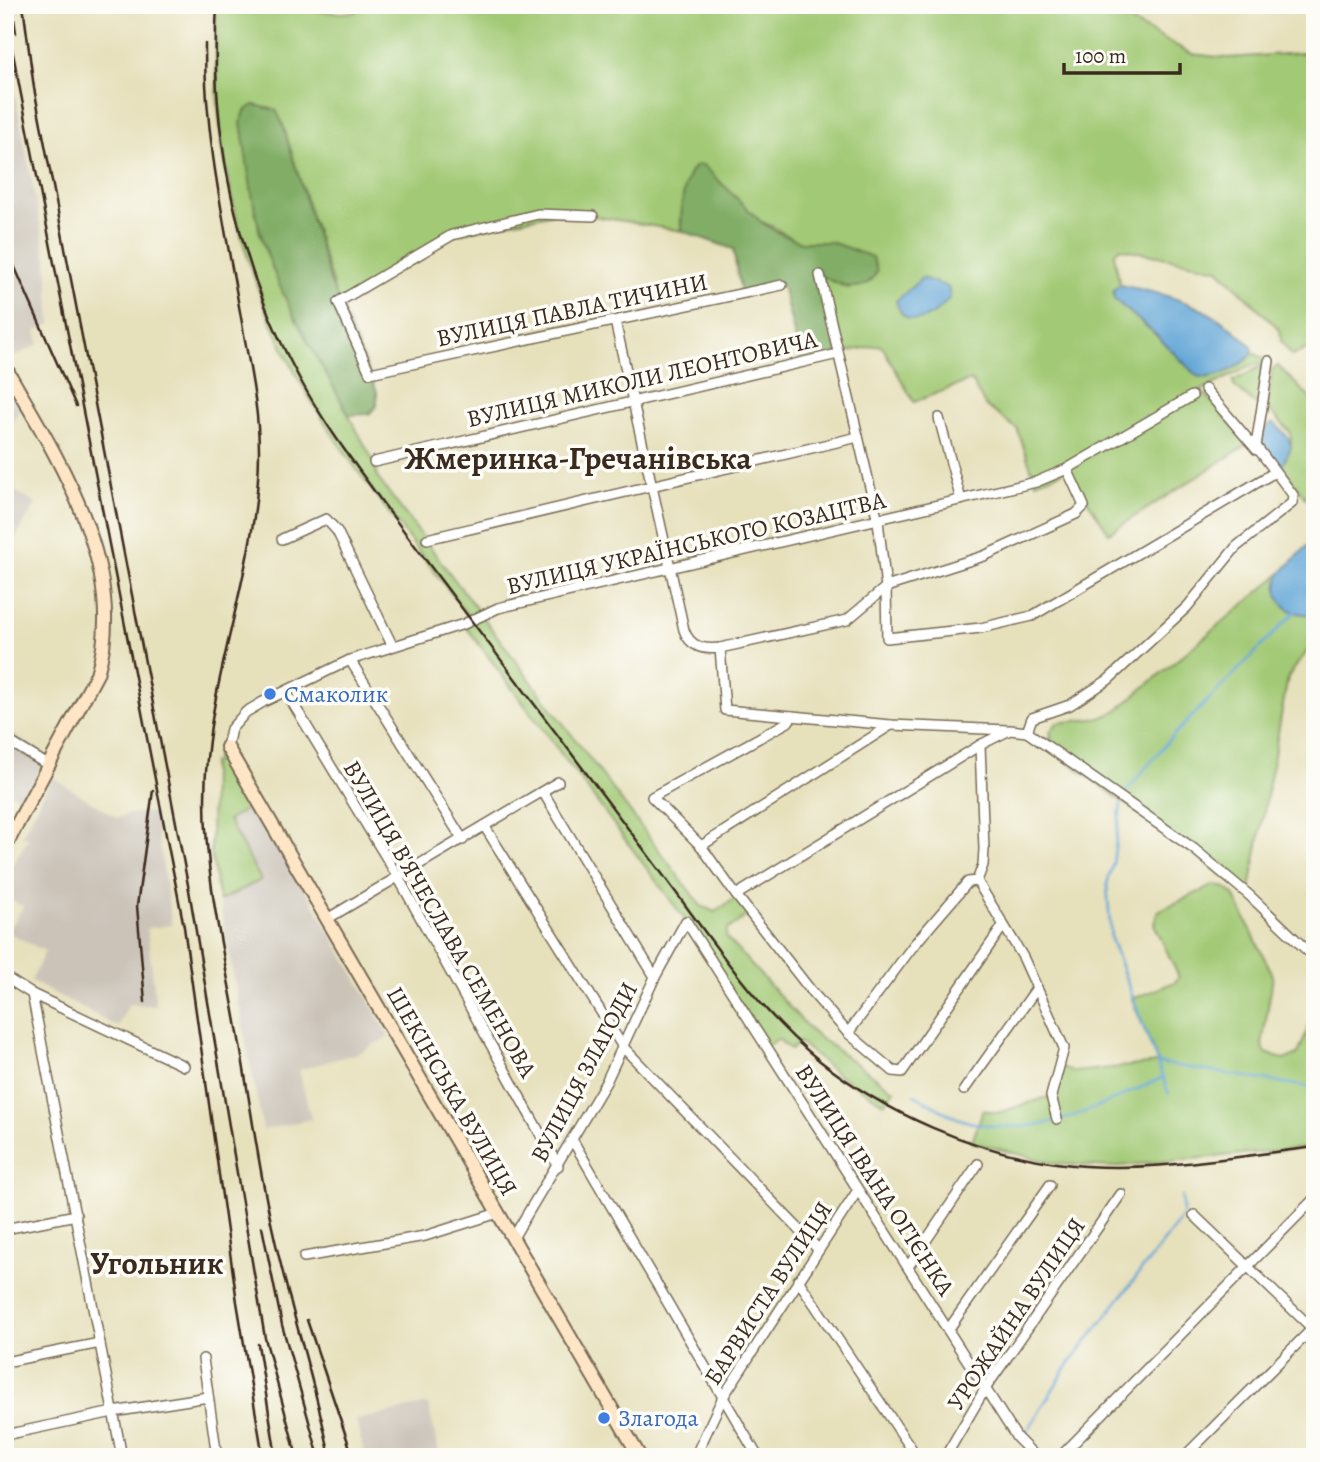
<svg xmlns="http://www.w3.org/2000/svg" width="1320" height="1462" viewBox="0 0 1320 1462" font-family="Alegreya,serif">
<rect width="100%" height="100%" fill="#fdfcf7"/>
<filter id="ink" filterUnits="userSpaceOnUse"><feTurbulence type="fractalNoise" baseFrequency=".0143" numOctaves="2"/><feDisplacementMap in="SourceGraphic" scale="14" xChannelSelector="R" yChannelSelector="G"/><feConvolveMatrix kernelMatrix="1 2 1 2 8 2 1 2 1" color-interpolation-filters="sRGB"/></filter>
<filter id="wash" filterUnits="userSpaceOnUse"><feTurbulence type="fractalNoise" baseFrequency=".00686" numOctaves="4" result="noise"/><feDisplacementMap in="SourceGraphic" scale="28" xChannelSelector="R" yChannelSelector="G"/><feGaussianBlur stdDeviation="1.57" result="paint"/><feColorMatrix in="noise" values="0 0 0 0 0 0 0 0 0 0 0 0 0 0 0 0 0 1.4 0 .05"/><feComposite in="paint" operator="in"/></filter>
<g filter="url(#wash)">
<rect width="100%" height="100%" fill="#e6e0bb"/>
<g fill="#cbc3b8">
<path d="M 5,42 L 47,260 L 51,324 L 36,331 L 39,344 L 10,359 L 5,351 Z"/>
<path d="M 5,381 L 21,408 L 5,435 Z"/>
<path d="M 5,485 L 36,504 L 5,555 Z"/>
<path d="M 5,729 L 48,756 L 22,799 L 5,790 Z"/>
<path d="M 52,777 L 117,818 L 128,814 L 154,812 L 172,925 L 147,928 L 156,1006 L 129,1004 L 118,1027 L 31,981 L 45,951 L 9,933 L 5,940 L 5,923 L 12,926 L 23,906 L 5,898 L 5,871 L 10,862 L 14,863 L 28,838 L 22,835 Z"/>
<path d="M 256,803 L 389,1036 L 361,1052 L 299,1070 L 311,1119 L 263,1130 L 219,901 L 261,880 L 227,820 Z"/>
<path d="M 428,1404 L 440,1457 L 365,1457 L 356,1420 Z"/>
</g>
<g fill="#a2c974" stroke="#6e7a49" stroke-width="2">
<path d="M 217,5 L 342,13 L 355,12 L 364,5 L 1100,5 L 1192,54 L 1227,58 L 1315,52 L 1315,345 L 1292,356 L 1281,341 L 1280,330 L 1218,269 L 1120,248 L 1114,254 L 1120,285 L 1116,287 L 1114,299 L 1153,332 L 1197,376 L 1209,378 L 1247,360 L 1253,353 L 1269,361 L 1248,367 L 1195,394 L 1205,394 L 1248,444 L 1109,533 L 1067,470 L 1036,482 L 1017,429 L 985,405 L 971,380 L 914,402 L 883,348 L 878,345 L 838,354 L 820,275 L 847,288 L 860,286 L 825,242 C 799,252 782,227 759,221 C 739,215 702,219 680,218 L 682,231 L 593,216 L 553,213 L 452,235 L 338,302 L 282,122 L 242,116 L 259,230 L 266,252 L 290,306 L 374,462 L 377,477 L 701,906 L 715,912 L 738,896 L 751,913 L 727,930 L 726,937 L 813,1033 L 895,1091 L 884,1103 L 837,1074 L 799,1042 L 791,1050 L 778,1039 L 766,1046 L 686,921 L 464,624 L 471,620 C 417,547 356,476 309,397 C 240,279 209,141 217,5 Z"/>
<path d="M 1278,366 L 1315,403 L 1315,480 L 1305,498 L 1282,466 L 1291,447 L 1291,433 L 1267,408 L 1272,370 Z"/>
<path d="M 1260,367 L 1264,369 L 1259,402 L 1255,404 L 1234,386 L 1233,381 Z"/>
<path d="M 1280,574 L 1284,596 L 1315,610 L 1315,641 L 1288,677 L 1249,895 L 1040,741 L 1052,738 L 1050,732 L 1057,723 L 1101,718 L 1116,711 Z"/>
<path d="M 225,749 L 256,803 L 228,820 L 261,880 L 219,901 L 211,854 L 212,763 L 216,762 L 216,755 Z"/>
<path d="M 1214,885 L 1226,888 L 1234,895 L 1273,976 L 1262,1045 L 1264,1052 L 1284,1060 L 1298,1054 L 1315,1012 L 1315,1147 L 1109,1167 L 1053,1163 L 972,1142 L 983,1110 L 998,1113 L 1051,1096 L 1059,1066 L 1075,1072 L 1158,1063 L 1132,999 L 1175,982 L 1179,977 L 1154,924 L 1158,911 Z"/>
</g>
<g fill="#81ad66" stroke="#5e6c42" stroke-width="2">
<path d="M 254,105 L 276,110 L 282,122 L 331,283 L 377,392 L 377,406 L 369,414 L 349,415 C 320,361 285,308 266,251 C 252,210 248,165 241,123 L 245,111 Z"/>
<path d="M 703,165 L 760,221 L 775,231 L 801,242 L 831,242 L 872,257 L 877,271 C 865,297 840,285 821,276 L 838,354 L 801,362 L 782,285 L 741,294 L 733,249 L 682,231 C 680,213 682,180 695,166 Z"/>
</g>
<g fill="#62a6d7" stroke="#4e687a" stroke-width="2">
<path d="M 922,278 L 948,287 L 950,297 C 936,318 905,334 896,301 Z"/>
<path d="M 1120,285 C 1172,295 1215,307 1252,347 L 1253,353 C 1241,367 1215,381 1197,376 L 1153,332 L 1114,299 L 1113,290 Z"/>
<path d="M 1274,423 L 1288,437 L 1291,447 L 1282,466 L 1272,463 C 1264,450 1253,430 1274,423 Z"/>
<path d="M 1315,538 L 1315,614 C 1288,617 1271,601 1280,574 Z"/>
</g>
<g fill="none" stroke-linecap="round" stroke-linejoin="round">
<g stroke="#62a6d7" stroke-width="2.5">
<path d="M 1126,792 L 1169,740 L 1296,611"/>
<path d="M 1121,804 L 1113,863 L 1107,884 L 1111,939 L 1169,1094"/>
<path d="M 1159,1063 L 1315,1088"/>
<path d="M 914,1095 C 932,1104 953,1119 973,1123 C 1048,1138 1098,1106 1164,1077"/>
<path d="M 1025,1435 L 1066,1368 L 1178,1223 L 1183,1213 L 1182,1197"/>
<path d="M 1013,1457 L 1017,1449"/>
</g>
</g>
</g>
<g filter="url(#ink)">
<g fill="none" stroke-linecap="round" stroke-linejoin="round">
<defs>
<g id="street">
<path d="M 593,216 L 538,214 L 452,235 L 338,302 L 370,373 L 782,285"/>
<path d="M 820,275 L 878,521 L 886,587 L 887,638 L 981,628 L 1032,616 L 1275,472"/>
<path d="M 615,321 L 684,630 C 690,647 703,650 720,648 L 847,620 L 886,587 L 984,556 L 1076,514 L 1084,506 L 1067,469"/>
<path d="M 1269,361 L 1256,446 L 1293,495 L 1292,503 L 1236,547 L 1187,607 L 1108,680 L 1070,705 L 1032,718 L 1027,732 L 1194,849 L 1249,895 L 1315,958"/>
<path d="M 1205,389 L 1257,450"/>
<path d="M 939,418 L 961,500"/>
<path d="M 374,462 L 838,354"/>
<path d="M 282,539 L 326,519 L 337,531 L 392,645"/>
<path d="M 427,539 L 858,437"/>
<path d="M 720,648 L 725,710 L 891,725 L 1008,730"/>
<path d="M 350,660 L 463,840"/>
<path d="M 286,692 L 398,877 L 558,1166"/>
<path d="M 891,725 L 701,846 L 736,895 L 980,745"/>
<path d="M 1027,732 L 1010,730 L 980,745 L 984,849 L 983,865 L 977,881 L 1023,957 L 1064,1048 L 1051,1096 L 1057,1119"/>
<path d="M 5,739 L 48,765"/>
<path d="M 227,747 L 231,729 L 246,712 L 263,702 L 350,660 L 464,624 L 498,608 L 1036,482 L 1067,469 L 1192,396"/>
<path d="M 543,792 L 655,977"/>
<path d="M 485,827 L 623,1047 L 818,1249"/>
<path d="M 701,846 L 652,797 L 788,722 L 792,716"/>
<path d="M 736,895 L 812,992 L 848,1033 L 913,946 L 968,882 L 977,881"/>
<path d="M 327,919 L 558,782"/>
<path d="M 5,977 L 32,994 L 184,1066"/>
<path d="M 32,994 L 122,1457"/>
<path d="M 848,1033 L 893,1071 L 902,1072 L 1003,926"/>
<path d="M 964,1090 L 1037,988"/>
<path d="M 573,1141 L 758,1457"/>
<path d="M 1194,1215 L 1315,1331"/>
<path d="M 5,1229 L 76,1215"/>
<path d="M 513,1238 L 606,1082 L 655,977 L 686,921 L 1017,1438 L 1036,1457"/>
<path d="M 304,1257 L 425,1236 L 498,1213"/>
<path d="M 908,1267 L 978,1164"/>
<path d="M 798,1280 L 917,1457"/>
<path d="M 948,1330 L 1050,1185"/>
<path d="M 203,1359 L 217,1457"/>
<path d="M 5,1362 L 100,1343"/>
<path d="M 5,1435 L 113,1412 L 208,1397"/>
<path d="M 695,1457 L 723,1397 L 858,1190"/>
<path d="M 945,1457 L 985,1389 L 1121,1194"/>
<path d="M 1060,1457 L 1315,1198"/>
<path d="M 1184,1457 L 1315,1326"/>
</g>
<g id="secondary">
<path d="M 5,367 C 56,455 130,568 97,674 L 5,847"/>
<path d="M 227,747 L 640,1457"/>
</g>
</defs>
<use href="#street" stroke="#776a55" stroke-width="12"/>
<use href="#secondary" stroke="#776a55" stroke-width="16"/>
<use href="#street" stroke="#fff" stroke-width="9"/>
<use href="#secondary" stroke="#fde5c5" stroke-width="12"/>
<g stroke="#3b2a1e" stroke-width="2.5">
<path d="M 12,5 L 16,33"/>
<path d="M 23,5 L 34,88 L 189,890 L 265,1338 L 297,1457"/>
<path d="M 217,5 C 209,137 238,268 302,383 C 325,425 354,463 382,502 C 474,623 565,746 657,867 C 707,933 755,1009 820,1061 C 887,1114 972,1151 1056,1163 C 1141,1175 1230,1157 1315,1147"/>
<path d="M 7,23 L 184,927 L 237,1302 L 263,1457"/>
<path d="M 205,44 C 204,140 227,235 243,329 C 250,369 259,410 259,451 C 259,569 205,680 205,799 C 205,869 220,938 233,1006 C 249,1091 259,1178 280,1261 C 296,1327 317,1390 330,1457"/>
<path d="M 5,245 L 76,406"/>
<path d="M 145,1002 L 137,906 L 153,790"/>
<path d="M 262,1227 L 282,1325 L 319,1457"/>
<path d="M 307,1320 L 353,1457"/>
<path d="M 258,1344 L 276,1457"/>
</g>
</g>
</g>
<g fill="#3f7fe0" stroke="#fdfcf7" stroke-width="2.5">
<circle cx="270" cy="694" r="7"/>
<circle cx="604" cy="1418" r="7"/>
</g>
<g text-anchor="middle" stroke-width="7" stroke-linejoin="round" paint-order="stroke">
<g font-size="24" fill="#3b2a1e" stroke="#fdfcf7">
<text transform="translate(572 310) rotate(-12)" y="8">ВУЛИЦЯ ПАВЛА ТИЧИНИ</text>
<text transform="translate(642 379) rotate(-13)" y="8">ВУЛИЦЯ МИКОЛИ ЛЕОНТОВИЧА</text>
<text transform="translate(696 543) rotate(-13)" y="8">ВУЛИЦЯ УКРАЇНСЬКОГО КОЗАЦТВА</text>
<text transform="translate(440 919) rotate(60)" y="8">ВУЛИЦЯ В'ЯЧЕСЛАВА СЕМЕНОВА</text>
<text transform="translate(584 1072) rotate(-62)" y="8">ВУЛИЦЯ ЗЛАГОДИ</text>
<text transform="translate(452 1091) rotate(60)" y="8">ШЕКІНСЬКА ВУЛИЦЯ</text>
<text transform="translate(875 1180) rotate(57)" y="8">ВУЛИЦЯ ІВАНА ОГІЄНКА</text>
<text transform="translate(768 1293) rotate(-57)" y="8">БАРВИСТА ВУЛИЦЯ</text>
<text transform="translate(1016 1314) rotate(-56)" y="8">УРОЖАЙНА ВУЛИЦЯ</text>
</g>
<g font-size="24" fill="#366cbe" stroke="#fdfcf7" text-anchor="start">
<text x="284" y="702">Смаколик</text>
<text x="618" y="1426">Злагода</text>
</g>
<g font-size="32" font-weight="bold" fill="#3b2a1e" stroke="#fdfcf7">
<text x="578" y="469">Жмеринка-Гречанівська</text>
<text x="157" y="1274">Угольник</text>
</g>
</g>
<rect width="1320" height="1462" fill="none" stroke="#fdfcf7" stroke-width="28"/>
<path d="M1064 63v10h116v-10" fill="none" stroke="#3b2a1e" stroke-width="3.5"/>
<text x="1075" y="63" font-size="21" fill="#3b2a1e" stroke="#fdfcf7" stroke-width="5" paint-order="stroke">100 m</text>
</svg>
